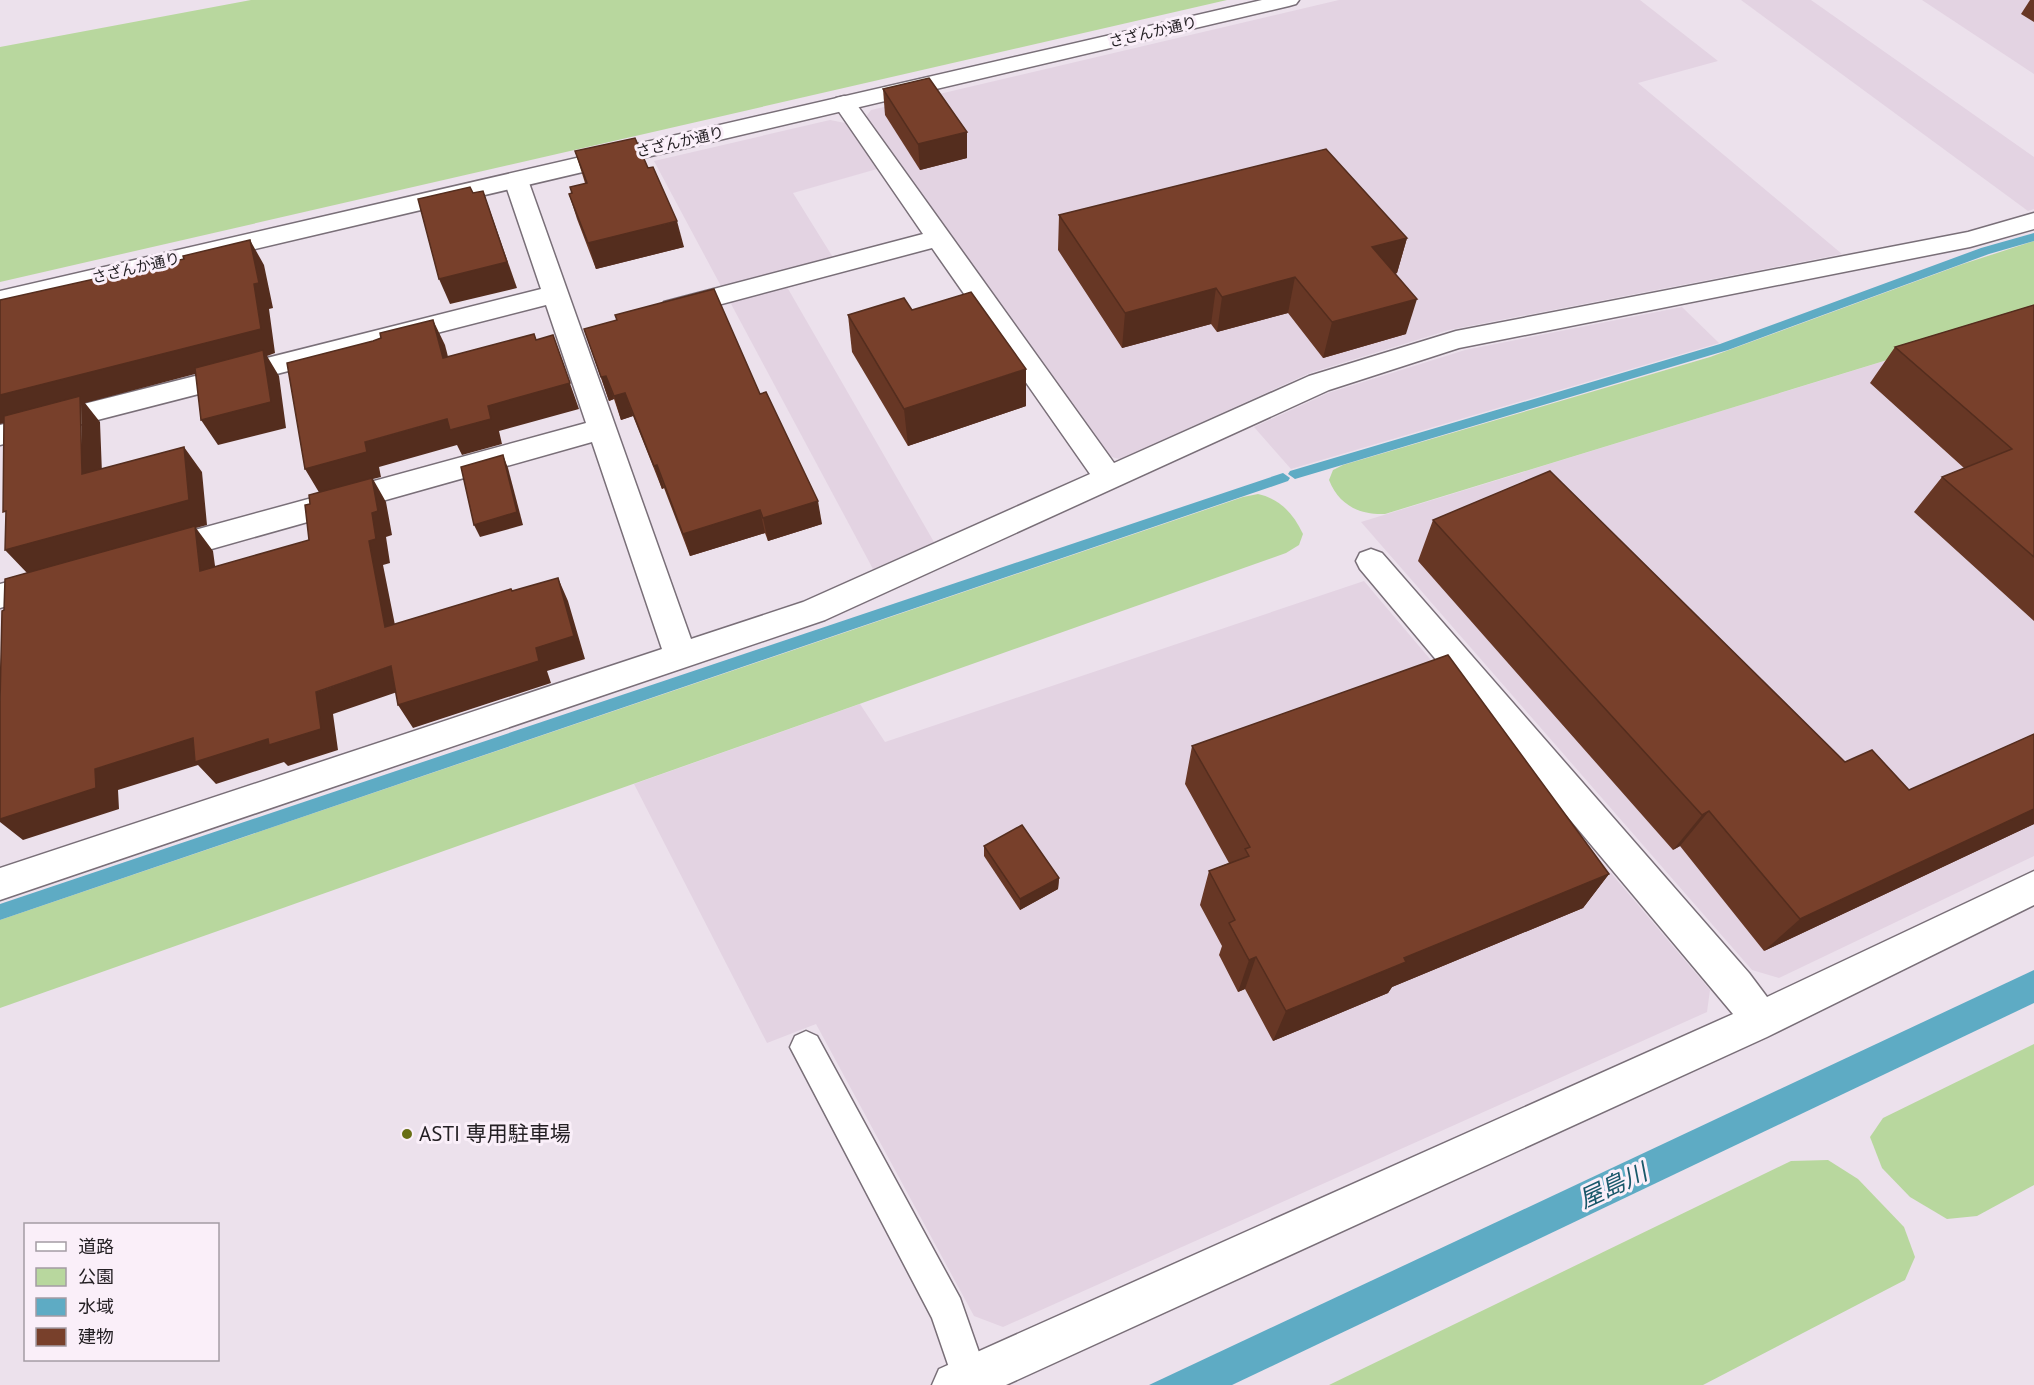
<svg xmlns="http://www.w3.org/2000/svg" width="2034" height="1385" viewBox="0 0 2034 1385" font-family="'PT Sans','Noto Sans JP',sans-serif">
<rect width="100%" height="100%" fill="#ece1ec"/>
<g fill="#e3d3e2">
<path d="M 1339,0 L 1640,0 L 1718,61 L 1638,83 L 1842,254 L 1449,330 L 1310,373 L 1120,459 L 1107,456 L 865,118 L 871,110 Z"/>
<path d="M 1741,0 L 1811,0 L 2034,157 L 2034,209 L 2028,211 Z"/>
<path d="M 1922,0 L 2034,0 L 2034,74 Z"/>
<path d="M 830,120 L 845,123 L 877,169 L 793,193 L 834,259 L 722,288 L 654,161 Z"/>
<path d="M 787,287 L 934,542 L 873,569 L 730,302 Z"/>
<path d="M 1682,307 L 1719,343 L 1291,469 L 1254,427 L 1328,393 L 1465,350 Z"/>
<path d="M 2034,315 L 2034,856 L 1779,978 L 1752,970 L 1361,522 Z"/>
<path d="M 1364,581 L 1710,990 L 1707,1012 L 1003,1327 L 974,1316 L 816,1024 L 767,1043 L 634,784 L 860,704 L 885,742 Z"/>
</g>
<g fill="#b8d79e">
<path d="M 251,0 L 1227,0 L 0,282 L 0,47 Z"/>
<path d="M 2034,241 L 2034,315 L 1385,514 C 1359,515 1339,505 1329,480 L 1333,470 L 1343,465 L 1710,357 L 1963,264 Z"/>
<path d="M 1258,494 C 1280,499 1293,513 1303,534 L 1299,545 L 1286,553 L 0,1008 L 0,920 L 1243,497 Z"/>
<path d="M 2034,1044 L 2034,1185 L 1977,1216 L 1947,1219 L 1910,1197 L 1882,1168 L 1870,1137 L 1883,1118 Z"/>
<path d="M 1828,1160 L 1858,1179 L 1904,1227 L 1915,1257 L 1905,1280 L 1703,1385 L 1329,1385 L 1791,1161 Z"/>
</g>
<path fill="#5eabc4" d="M 2034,970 L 2034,1003 L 1232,1385 L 1149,1385 Z"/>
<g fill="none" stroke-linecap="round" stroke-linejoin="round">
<g fill="#5eabc4" fill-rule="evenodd">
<path d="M 2034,233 L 2034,241 L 1989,254 L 1728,350 L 1295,479 L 1288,474 L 1290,471 L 1720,344 L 1981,248 Z"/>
<path d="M 1283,473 L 1290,478 L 1288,481 L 0,920 L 0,904 Z"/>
</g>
<defs>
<path id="service" d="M 806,1031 L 817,1036 L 960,1298 L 988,1378 L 985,1385 L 955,1385 L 932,1318 L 790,1047 L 795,1036 Z"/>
<g id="minor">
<path d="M 844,96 L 852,98 L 1114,463 L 1309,376 L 1456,331 L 1968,232 L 2034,213 L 2034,229 L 1970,247 L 1459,348 L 1329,390 L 825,620 L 0,900 L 0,868 L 662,649 L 592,442 L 162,563 L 151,559 L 147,551 L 151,543 L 162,539 L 586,423 L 546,305 L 0,445 L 0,425 L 541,289 L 504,180 L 507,175 L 516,173 L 525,175 L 528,180 L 691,639 L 803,602 L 1090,474 L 932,248 L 673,317 L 664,314 L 660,308 L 664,302 L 923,234 L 833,103 L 836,98 Z"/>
<path d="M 1371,549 L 1382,553 L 1749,973 L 1767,997 L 2034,871 L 2034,905 L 1767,1037 L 1006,1385 L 932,1385 L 939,1369 L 1733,1014 L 1360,569 L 1356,561 L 1360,553 Z"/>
<path d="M 48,571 L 59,575 L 64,583 L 59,591 L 0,608 L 0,584 Z"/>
</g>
<path id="tertiary" d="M 1262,0 L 1299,0 L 1296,4 L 1289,6 L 0,309 L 0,291 Z"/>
</defs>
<use href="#service" stroke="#796f78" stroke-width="3"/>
<use href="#minor" stroke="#796f78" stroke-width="3"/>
<use href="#tertiary" stroke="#796f78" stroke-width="3"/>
<use href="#service" fill="#fff" fill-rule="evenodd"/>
<use href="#minor" fill="#fff" fill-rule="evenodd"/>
<use href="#tertiary" fill="#fff" fill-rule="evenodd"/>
</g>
<g fill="#673725">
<path d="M 2030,0 L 2034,0 L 2034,22 L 2021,14 Z"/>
<path d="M 883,89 L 967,132 L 967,158 L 920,170 L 885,115 Z"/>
<path d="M 575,151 L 684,247 L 596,269 L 577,219 L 569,194 L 572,193 L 585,183 Z"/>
<path d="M 1059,215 L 1407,238 L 1397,273 L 1395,274 L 1406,334 L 1323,358 L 1288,313 L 1217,332 L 1211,324 L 1122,348 L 1058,250 Z"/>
<path d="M 2034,305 L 2034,621 L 1914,512 L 1942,477 L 1964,468 L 1870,383 L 1895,347 Z"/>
<path d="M 912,310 L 1026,406 L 908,446 L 852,352 L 848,315 Z"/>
<path d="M 584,329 L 760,394 L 822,524 L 768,541 L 765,533 L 690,556 L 664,488 L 662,489 L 633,416 L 621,420 L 614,399 L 609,401 Z"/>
<path d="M 1433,520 L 1845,762 L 1909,790 L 2034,734 L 2034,824 L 1764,951 L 1680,846 L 1673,850 L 1418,561 Z"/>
<path d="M 1192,746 L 1609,874 L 1583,908 L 1392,987 L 1388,993 L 1273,1041 L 1245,989 L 1238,992 L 1219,955 L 1222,946 L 1200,905 L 1209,871 L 1229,863 L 1185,784 Z"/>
<path d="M 984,846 L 1059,878 L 1058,889 L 1020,910 L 984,856 Z"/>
</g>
<g fill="#542d1e">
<path d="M 967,132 L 967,158 L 920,170 L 918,144 Z"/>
<path d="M 483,191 L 517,288 L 450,304 L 439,279 Z"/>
<path d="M 677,221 L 684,247 L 596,269 L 588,243 Z"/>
<path d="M 1407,238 L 1397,273 L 1363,282 L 1372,247 Z"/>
<path d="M 250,240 L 264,265 L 273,308 L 269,309 L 275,353 L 267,356 L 279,376 L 286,428 L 218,445 L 201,420 L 264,356 L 85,403 L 100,422 L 103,499 L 82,474 L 81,404 L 0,424 L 0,395 L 254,284 Z"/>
<path d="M 1295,277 L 1288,313 L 1217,332 L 1222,297 Z"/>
<path d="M 1216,288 L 1211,324 L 1122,348 L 1125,313 Z"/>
<path d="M 1417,299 L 1406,334 L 1323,358 L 1332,322 Z"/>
<path d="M 433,320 L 445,345 L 455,384 L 443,358 Z"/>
<path d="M 553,335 L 579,409 L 499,431 L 502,444 L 462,455 L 457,445 L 379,467 L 381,477 L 373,479 L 386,502 L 392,535 L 386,537 L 390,563 L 383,565 L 400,650 L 385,627 L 320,494 L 305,469 L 365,442 L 447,419 L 488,406 Z"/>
<path d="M 1026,369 L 1026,406 L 908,446 L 904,409 Z"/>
<path d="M 606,376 L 614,399 L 609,401 L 601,377 Z"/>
<path d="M 625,393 L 633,416 L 621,420 L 614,396 Z"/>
<path d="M 184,447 L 202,472 L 207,525 L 196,528 L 213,551 L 219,595 L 28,574 L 5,550 Z"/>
<path d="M 503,455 L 508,468 L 523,525 L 480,537 L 474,525 Z"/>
<path d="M 657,465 L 664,488 L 662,489 L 654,466 Z"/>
<path d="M 818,501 L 822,524 L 768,541 L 763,518 Z"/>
<path d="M 760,510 L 765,533 L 690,556 L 683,534 Z"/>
<path d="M 558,578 L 568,601 L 585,659 L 547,671 L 551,683 L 413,728 L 398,705 L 536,648 Z"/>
<path d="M 391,666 L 406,689 L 333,714 L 338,750 L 288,766 L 284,762 L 216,784 L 198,765 L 118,790 L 119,809 L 23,840 L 0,822 L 0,819 L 95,769 Z"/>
<path d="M 2034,809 L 2034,824 L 1764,951 L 1800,919 Z"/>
<path d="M 1709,811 L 1680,846 L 1673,850 L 1702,815 Z"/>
<path d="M 1609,874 L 1583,908 L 1392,987 L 1388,993 L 1273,1041 L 1286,1011 L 1404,958 Z"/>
<path d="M 1059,878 L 1058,889 L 1020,910 L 1020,899 Z"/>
<path d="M 1256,957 L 1245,989 L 1238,992 L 1249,960 Z"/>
</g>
<g fill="#78402b" stroke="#542d1e" stroke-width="1.5">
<path d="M 929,78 L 967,132 L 918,144 L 883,89 Z"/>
<path d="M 635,138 L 648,168 L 653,167 L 677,221 L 588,243 L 569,194 L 572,193 L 570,187 L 587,183 L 575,151 Z"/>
<path d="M 1326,149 L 1407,238 L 1372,247 L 1417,299 L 1332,322 L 1295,277 L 1222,297 L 1216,288 L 1125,313 L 1059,215 Z"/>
<path d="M 470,187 L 473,193 L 483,191 L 507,262 L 439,279 L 418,199 Z"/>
<path d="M 250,240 L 259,283 L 254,284 L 261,329 L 0,395 L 0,300 L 184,259 L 183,256 Z"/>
<path d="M 714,289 L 760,394 L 766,392 L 818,501 L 763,518 L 760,510 L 683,534 L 657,465 L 654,466 L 625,393 L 614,396 L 606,376 L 601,377 L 584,329 L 617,320 L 615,315 Z"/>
<path d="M 971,292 L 1026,369 L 904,409 L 848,315 L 904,298 L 912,310 Z"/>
<path d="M 2034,305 L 2034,557 L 1942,477 L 2012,449 L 1895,347 Z"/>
<path d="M 433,320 L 443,358 L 534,334 L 536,340 L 553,335 L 570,383 L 488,406 L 491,419 L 450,430 L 447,419 L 365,442 L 367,452 L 305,469 L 287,363 L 373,341 L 381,338 L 380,333 Z"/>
<path d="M 263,350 L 271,402 L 201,420 L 195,368 Z"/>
<path d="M 80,396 L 82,474 L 184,447 L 189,500 L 5,550 L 6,511 L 3,512 L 4,416 Z"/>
<path d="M 503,455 L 517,512 L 474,525 L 461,467 Z"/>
<path d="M 1550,471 L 1845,762 L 1872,750 L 1909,790 L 2034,734 L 2034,809 L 1800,919 L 1709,811 L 1702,815 L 1433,520 Z"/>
<path d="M 372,478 L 378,511 L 372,513 L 376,539 L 369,541 L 385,627 L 511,589 L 512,591 L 558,578 L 574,636 L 536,648 L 539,661 L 398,705 L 391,666 L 316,692 L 321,729 L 269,745 L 268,739 L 195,762 L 193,738 L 95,769 L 96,788 L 0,819 L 0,702 L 2,611 L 4,610 L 5,579 L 195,526 L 200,571 L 309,540 L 305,505 L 310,504 L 309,495 Z"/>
<path d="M 1448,655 L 1609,874 L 1404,958 L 1406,962 L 1286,1011 L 1256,957 L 1249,960 L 1229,923 L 1235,920 L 1209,871 L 1249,856 L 1245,849 L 1250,847 L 1192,746 Z"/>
<path d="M 1022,825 L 1059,878 L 1020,899 L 984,846 Z"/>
</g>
<circle fill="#686f15" stroke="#faeff9" stroke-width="2" cx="407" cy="1134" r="6"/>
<g text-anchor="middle" stroke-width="6" stroke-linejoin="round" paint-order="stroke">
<g font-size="15" fill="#242024" stroke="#faeff9">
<text transform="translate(1153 32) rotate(-13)" y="5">さざんか通り</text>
<text transform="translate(680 142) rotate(-13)" y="5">さざんか通り</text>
<text transform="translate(136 268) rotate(-13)" y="5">さざんか通り</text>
</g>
<g font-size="21" fill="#242024" stroke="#faeff9" text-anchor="start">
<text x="419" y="1141">ASTI 専用駐車場</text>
</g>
<g font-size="24" font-style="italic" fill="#19586a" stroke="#faeff9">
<text transform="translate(1613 1186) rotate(-25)" y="8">屋島川</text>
</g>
</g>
<rect x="24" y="1223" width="195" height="138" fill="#faeff9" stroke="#a49ca4" stroke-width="1.5"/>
<rect x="36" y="1242" width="30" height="9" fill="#ffffff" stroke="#a49ca4" stroke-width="1.5"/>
<text x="78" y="1253" font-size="18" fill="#242024">道路</text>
<rect x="36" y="1268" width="30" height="18" fill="#b8d79e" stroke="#a49ca4" stroke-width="1.5"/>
<text x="78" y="1283" font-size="18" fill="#242024">公園</text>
<rect x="36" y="1298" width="30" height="18" fill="#5eabc4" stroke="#a49ca4" stroke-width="1.5"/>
<text x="78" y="1313" font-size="18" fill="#242024">水域</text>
<rect x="36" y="1328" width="30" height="18" fill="#78402b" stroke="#a49ca4" stroke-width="1.5"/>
<text x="78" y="1343" font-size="18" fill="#242024">建物</text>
</svg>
